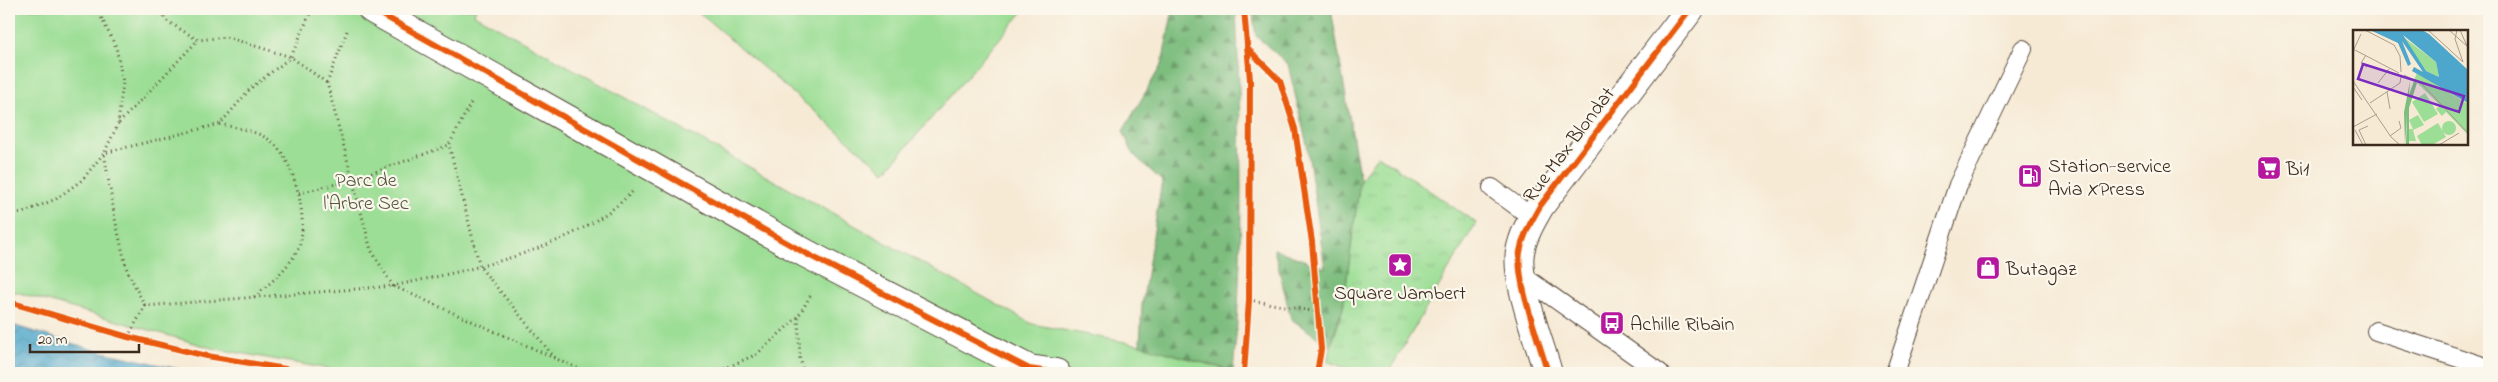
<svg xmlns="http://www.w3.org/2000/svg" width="2498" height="382" viewBox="0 0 2498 382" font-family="'Indie Flower',sans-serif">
<defs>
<pattern id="grass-tufts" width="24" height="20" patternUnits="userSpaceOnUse" patternTransform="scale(1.25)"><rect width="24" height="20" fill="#9cde95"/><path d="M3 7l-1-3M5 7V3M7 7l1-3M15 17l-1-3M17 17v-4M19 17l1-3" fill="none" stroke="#87bf80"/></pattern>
<pattern id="forest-firs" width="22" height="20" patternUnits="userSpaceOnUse" patternTransform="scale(1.25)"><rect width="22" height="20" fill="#7dbd7e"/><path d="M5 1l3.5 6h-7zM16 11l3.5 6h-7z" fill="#689a67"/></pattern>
<pattern id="water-waves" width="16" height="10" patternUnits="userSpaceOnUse" patternTransform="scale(1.25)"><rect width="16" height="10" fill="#4da6cb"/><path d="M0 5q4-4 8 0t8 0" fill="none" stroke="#4187a4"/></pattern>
</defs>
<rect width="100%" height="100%" fill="#fbf7ec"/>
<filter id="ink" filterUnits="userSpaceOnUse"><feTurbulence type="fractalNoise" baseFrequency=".02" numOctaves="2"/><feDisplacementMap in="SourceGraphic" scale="10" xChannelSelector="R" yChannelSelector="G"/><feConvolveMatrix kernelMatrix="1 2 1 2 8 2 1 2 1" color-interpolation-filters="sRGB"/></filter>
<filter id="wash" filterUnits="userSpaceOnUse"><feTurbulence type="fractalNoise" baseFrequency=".0096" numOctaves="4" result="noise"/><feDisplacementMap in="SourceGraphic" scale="20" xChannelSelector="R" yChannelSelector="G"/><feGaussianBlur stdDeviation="1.12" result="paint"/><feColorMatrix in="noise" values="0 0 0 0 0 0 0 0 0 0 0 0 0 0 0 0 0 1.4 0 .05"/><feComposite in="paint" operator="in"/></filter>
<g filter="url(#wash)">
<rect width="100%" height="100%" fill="#f6ead5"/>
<path fill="url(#grass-tufts)" stroke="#6c845a" d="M 1378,155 L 1476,223 L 1388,373 L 1358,373 L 1327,361 L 1343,308 L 1360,180 Z"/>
<g fill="url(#forest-firs)" stroke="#5c744e">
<path d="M 1173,9 L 1236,9 C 1241,130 1245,250 1233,371 L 1140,345 L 1142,305 L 1162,181 L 1133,154 L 1123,131 L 1162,64 Z"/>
<path d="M 1252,9 L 1331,9 L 1360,180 L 1343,308 L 1330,346 L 1291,319 L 1274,249 L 1325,268 L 1307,145 L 1288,64 L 1256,36 Z"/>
</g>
<g fill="#9cde95" stroke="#6c845a">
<path d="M 9,9 L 476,9 L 474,14 L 1032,324 L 1140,345 L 1238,373 L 351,373 L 212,348 L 9,290 Z"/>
<path d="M 695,9 L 1025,9 L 885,172 Z"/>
</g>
<path fill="url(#water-waves)" stroke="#446874" d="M 9,324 L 94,350 L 197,373 L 9,373 Z"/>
</g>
<g filter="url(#ink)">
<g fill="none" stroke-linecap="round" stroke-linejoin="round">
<defs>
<g id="lane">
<path d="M 1492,188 L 1533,218"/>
<path d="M 1520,274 L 1660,373"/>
<path d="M 2376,331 L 2489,368"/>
<path d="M 1895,373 L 1958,185 L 2023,49"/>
</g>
<path id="street" d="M 372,9 L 805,253 L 1029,369 L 1056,373"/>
<path id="secondary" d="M 1548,373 C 1540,344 1515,279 1520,252 C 1523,235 1532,220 1540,206 L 1690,9"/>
</defs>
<use href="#lane" stroke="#574739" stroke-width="20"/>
<use href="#street" stroke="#574739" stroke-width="30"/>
<use href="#secondary" stroke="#574739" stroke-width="30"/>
<g stroke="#574739" stroke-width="3" stroke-dasharray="1 4" stroke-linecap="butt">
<path d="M 97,9 L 116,47 L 123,82 L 118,124 L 104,153 L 115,219 L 127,270 L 145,306"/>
<path d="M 158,9 L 167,21 L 198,40 L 226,37 L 291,57 L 327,83"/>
<path d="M 347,31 L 327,83 L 371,250 L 393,286 C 471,269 573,251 632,192"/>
<path d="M 471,103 L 449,145 L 480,267 L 555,358"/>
<path d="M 119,123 L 198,40"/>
<path d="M 220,124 C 236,128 258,131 271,141 C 295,160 310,222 298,249 C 288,269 270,283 254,297"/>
<path d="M 299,193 L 353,180 L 449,145"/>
<path d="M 9,215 L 22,213 L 56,199 L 82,180 L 104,153 L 220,124 L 251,88 L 291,57 L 312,9"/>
<path d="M 1249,300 L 1318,312"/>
<path d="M 128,337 L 145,306 L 393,286 L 588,373"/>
<path d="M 715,373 L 757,354 L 798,317"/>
<path d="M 804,373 L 800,358 L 798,317 L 812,293"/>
</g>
<use href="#lane" stroke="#fff" stroke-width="18"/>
<use href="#street" stroke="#fff" stroke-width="28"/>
<use href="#secondary" stroke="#fff" stroke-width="28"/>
<defs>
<g id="cycleway">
<path d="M 372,9 L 805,253 L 1029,369 L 1056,373"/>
<path d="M 1244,9 L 1250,80 L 1249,300 L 1244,373"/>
<path d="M 1247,48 L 1280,81 L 1295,129 L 1312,242 L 1321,349 L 1317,373"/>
<path d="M 9,302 L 128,337 L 207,356 L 310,373"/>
<path d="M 1548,373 C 1540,344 1515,279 1520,252 C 1523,235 1532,220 1540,206 L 1690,9"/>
</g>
</defs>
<use href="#cycleway" stroke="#fbf7ec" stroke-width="9"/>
<use href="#cycleway" stroke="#e8590c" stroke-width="6"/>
</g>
</g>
<defs>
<symbol id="supermarket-square" viewBox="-11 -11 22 22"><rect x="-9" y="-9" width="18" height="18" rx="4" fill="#b5179e" stroke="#fbf7ec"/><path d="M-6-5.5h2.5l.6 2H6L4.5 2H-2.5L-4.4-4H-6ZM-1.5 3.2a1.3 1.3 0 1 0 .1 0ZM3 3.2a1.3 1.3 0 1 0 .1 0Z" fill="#fff"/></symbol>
<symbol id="fuel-square" viewBox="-11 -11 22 22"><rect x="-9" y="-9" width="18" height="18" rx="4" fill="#b5179e" stroke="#fbf7ec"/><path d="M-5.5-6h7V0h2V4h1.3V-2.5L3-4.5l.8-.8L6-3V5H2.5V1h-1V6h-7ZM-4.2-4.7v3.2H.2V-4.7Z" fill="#fff"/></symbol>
<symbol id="sight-square" viewBox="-11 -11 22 22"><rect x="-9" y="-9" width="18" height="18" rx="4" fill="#b5179e" stroke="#fbf7ec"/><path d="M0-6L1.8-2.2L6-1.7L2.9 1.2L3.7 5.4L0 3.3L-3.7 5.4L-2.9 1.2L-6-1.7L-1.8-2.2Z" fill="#fff"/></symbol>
<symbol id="shop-square" viewBox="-11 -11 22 22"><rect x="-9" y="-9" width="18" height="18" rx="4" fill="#b5179e" stroke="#fbf7ec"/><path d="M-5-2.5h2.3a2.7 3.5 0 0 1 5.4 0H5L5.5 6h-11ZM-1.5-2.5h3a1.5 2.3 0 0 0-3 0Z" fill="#fff"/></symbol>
<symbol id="bus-square" viewBox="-11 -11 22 22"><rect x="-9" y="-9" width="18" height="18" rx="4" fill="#b5179e" stroke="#fbf7ec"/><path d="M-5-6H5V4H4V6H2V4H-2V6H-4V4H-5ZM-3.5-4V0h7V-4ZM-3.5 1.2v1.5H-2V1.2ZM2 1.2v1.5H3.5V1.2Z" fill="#fff"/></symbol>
</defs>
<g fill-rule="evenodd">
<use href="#supermarket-square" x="2255" y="154" width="28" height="28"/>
<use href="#fuel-square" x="2016" y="162" width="28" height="28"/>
<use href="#sight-square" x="1386" y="251" width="28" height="28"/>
<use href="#shop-square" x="1974" y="254" width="28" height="28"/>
<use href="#bus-square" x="1598" y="309" width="28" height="28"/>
</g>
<g text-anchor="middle" stroke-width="4.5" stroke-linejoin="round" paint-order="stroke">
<g font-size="20" fill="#3b2a1e" stroke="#fbf7ec">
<text transform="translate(1568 144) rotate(-53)" y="7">Rue Max Blondat</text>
</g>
<g font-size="20" fill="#3b2a1e" stroke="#fbf7ec" text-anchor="start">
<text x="2048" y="172">Station-service<tspan x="2048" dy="23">Avia XPress</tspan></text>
<text x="2286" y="175">Bi1</text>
<text x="2006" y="275">Butagaz</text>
<text x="1400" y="299" text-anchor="middle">Square Jambert</text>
<text x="1630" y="330">Achille Ribain</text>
</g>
<g font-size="20" fill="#53573c" stroke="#fbf7ec">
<text x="366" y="186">Parc de<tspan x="366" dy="23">l'Arbre Sec</tspan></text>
</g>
</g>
<g transform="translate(2353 30)">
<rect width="115" height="115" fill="#f6ead5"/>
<path d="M 57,51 L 56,65 L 61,51 L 64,53 L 56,78 L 56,115 L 53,115 L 54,83 L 52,115 L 51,82 Z" fill="#7dbd7e"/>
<path d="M 49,6 L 83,32 L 86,47 L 73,41 ZM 64,43 L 115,74 L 115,105 L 93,82 L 89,86 L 83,79 L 87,75 L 61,50 ZM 72,63 L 85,84 L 71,92 L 59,72 ZM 65,85 L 71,95 L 60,100 L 63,111 L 56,111 L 56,99 L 60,99 L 56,90 ZM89 98a7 7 0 1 1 14 0a7 7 0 1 1-14 0ZM 85,93 L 93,107 L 79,115 L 69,115 L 64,106 Z" fill="#9cde95"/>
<path d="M 17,0 L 69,0 L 76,4 L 115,40 L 115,73 L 59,41 L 61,37 L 70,42 L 49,11 L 58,34 L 55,36 L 45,13 ZM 50,5 L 83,32 L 86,47 L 73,41 Z" fill="#4da6cb" fill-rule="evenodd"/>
<path fill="none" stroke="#ab9d8c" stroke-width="1" d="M 12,0 L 41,15 L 47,26 L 48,42M 75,0 L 110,32M 96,0 L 115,17M 104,0 L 102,9 L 110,32M 107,0 L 114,16M 0,19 L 46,43M 1,19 L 8,4M 13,25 L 8,33 L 14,37M 51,45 L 69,54 L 115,103M 0,51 L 38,107 L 47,115M 25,53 L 36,39M 0,57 L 9,70M 34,62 L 37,79M 17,73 L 47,53 L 48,46M 0,97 L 24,84M 2,100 L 10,115M 37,106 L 48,98 L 46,91M 13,115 L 6,100 L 15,96M 86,115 L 106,103"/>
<path fill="#7b2cbf" fill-opacity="0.15" stroke="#7b2cbf" stroke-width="2.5" d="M 10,34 L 111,66 L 106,82 L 5,49 Z"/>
<rect width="115" height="115" fill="none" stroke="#3b2a1e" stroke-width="2.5"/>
</g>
<rect width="2498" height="382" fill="none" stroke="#fbf7ec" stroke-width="30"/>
<path d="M30 344v8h109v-8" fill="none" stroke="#3b2a1e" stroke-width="2.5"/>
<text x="38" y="344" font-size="15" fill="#3b2a1e" stroke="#fbf7ec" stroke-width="4" paint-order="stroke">20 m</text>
</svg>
